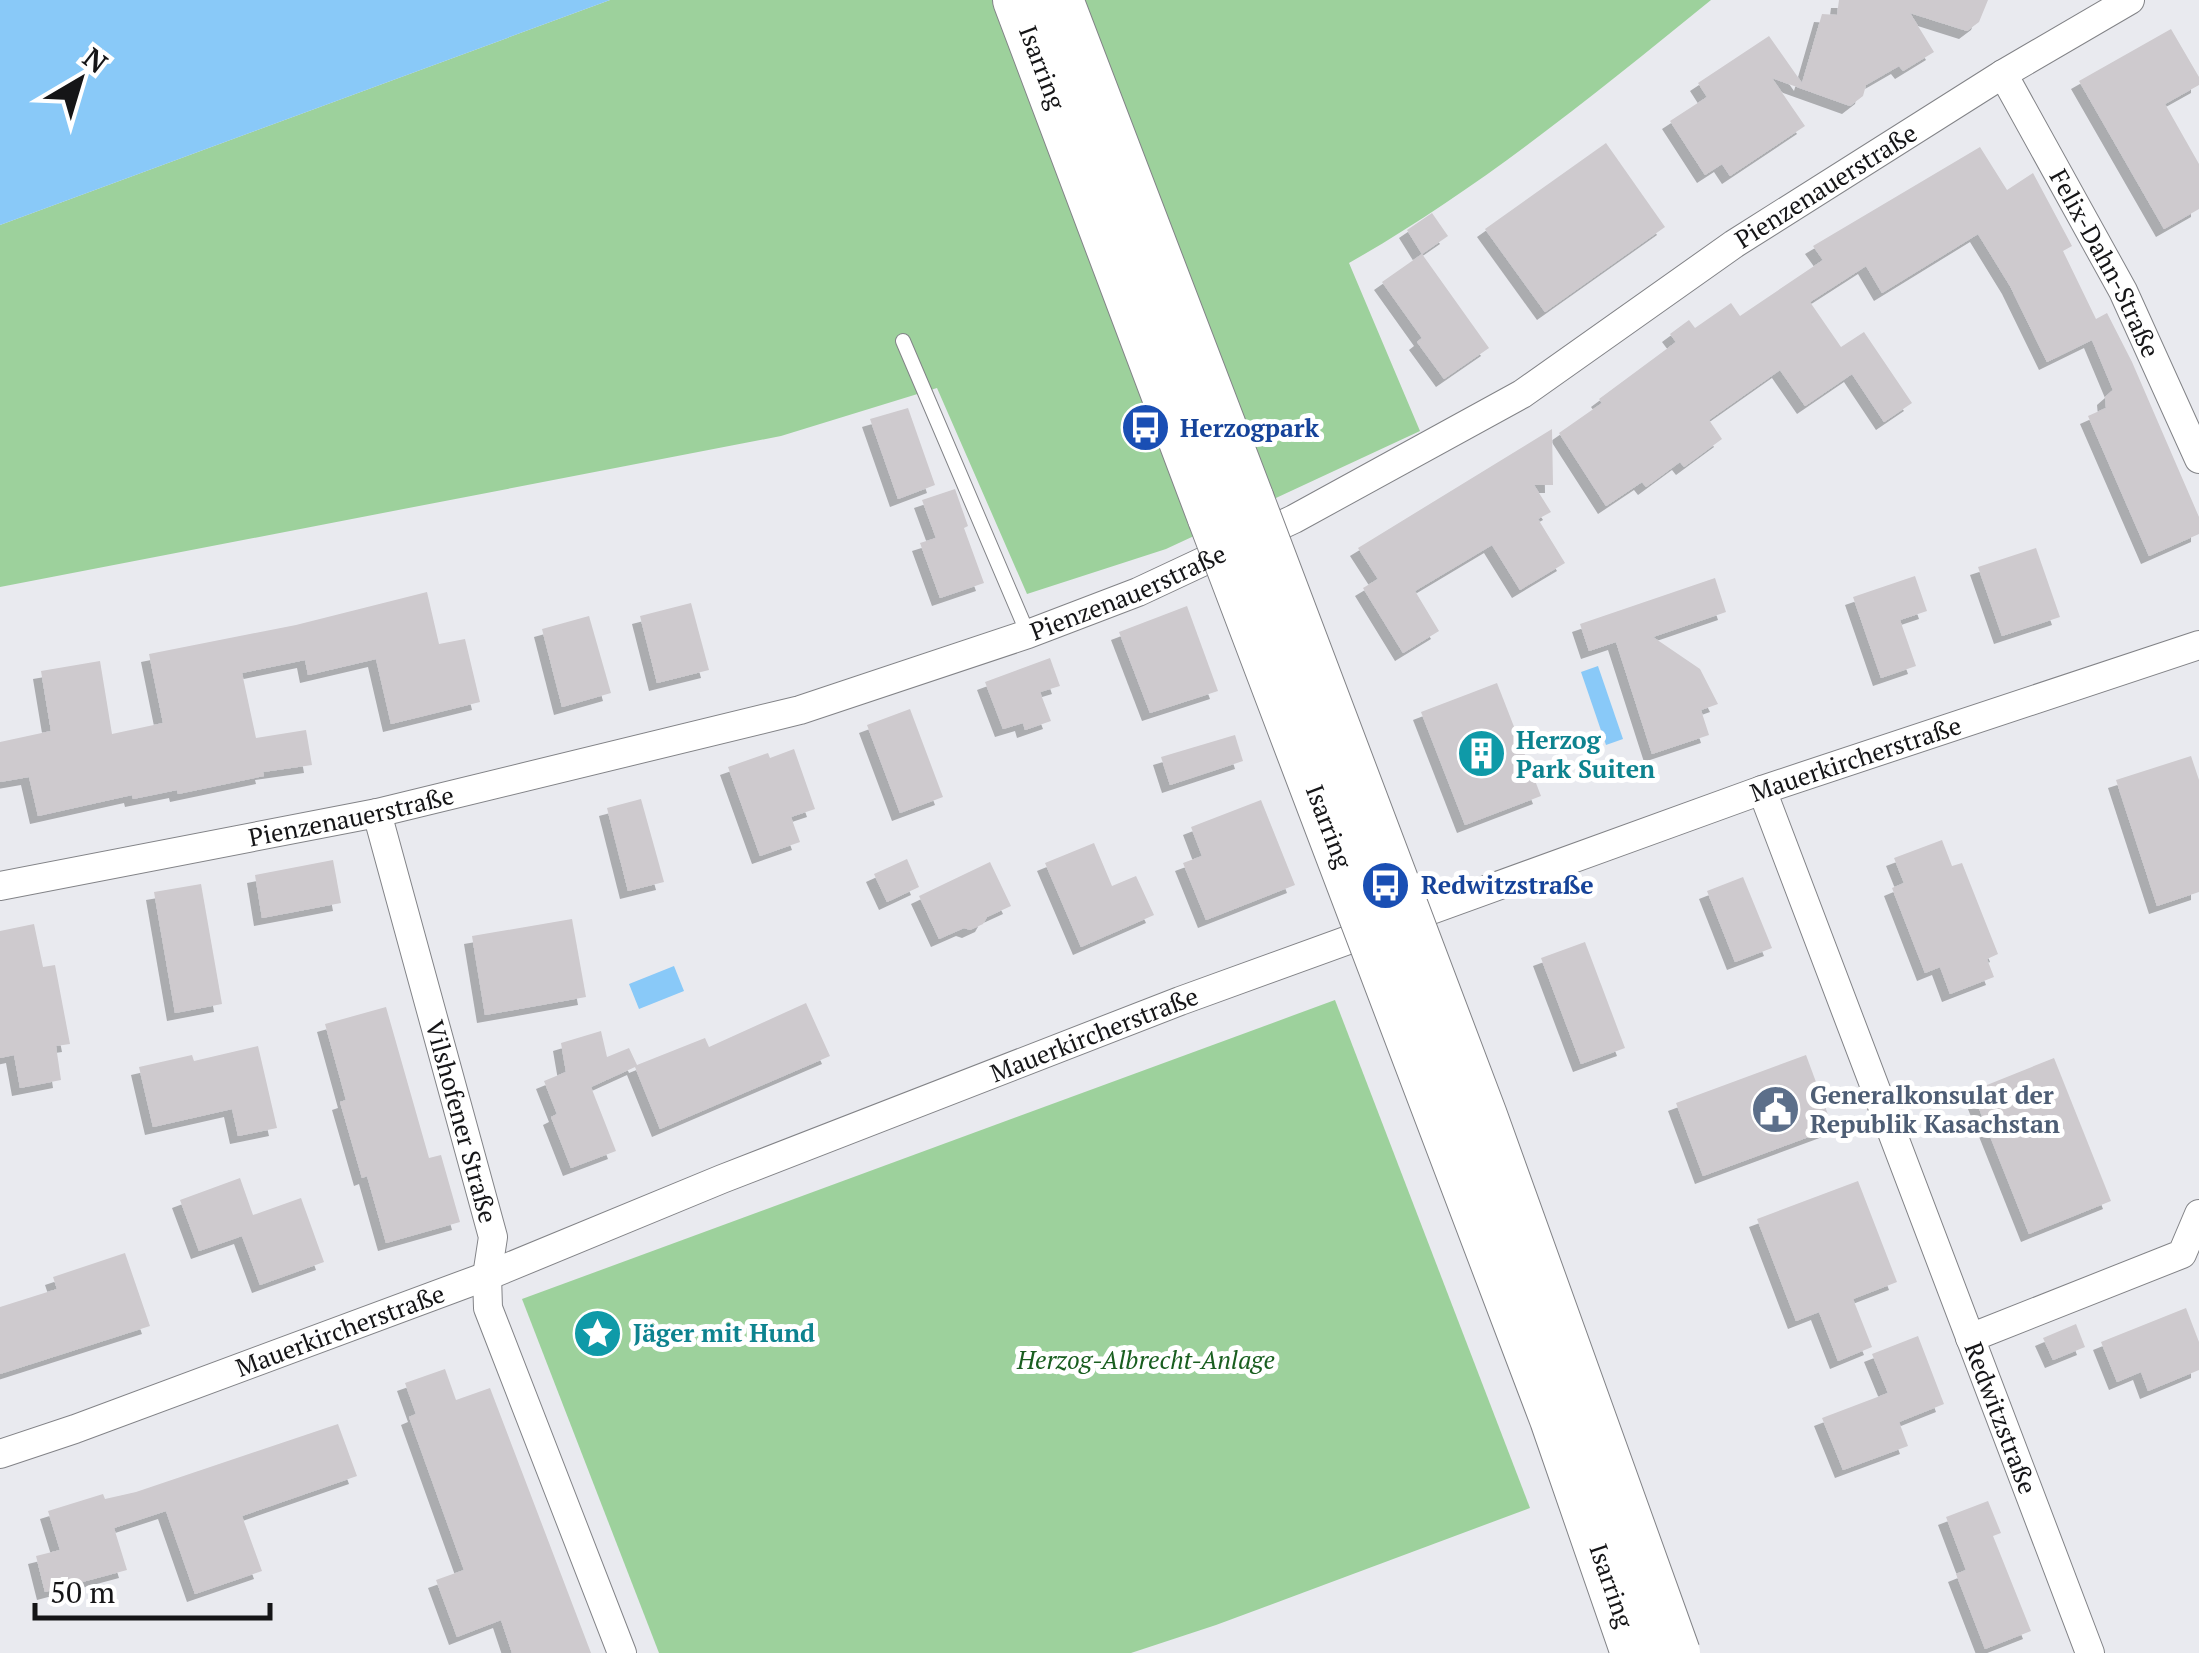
<svg xmlns="http://www.w3.org/2000/svg" width="2199" height="1653" viewBox="0 0 2199 1653" font-family="'PT Serif',serif">
<defs>
<filter id="shadow"><feDropShadow dx="-8" dy="8" stdDeviation="0" flood-color="#0004"/></filter>
</defs>
<rect width="100%" height="100%" fill="#e9eaef"/>
<g fill="#9dd19c">
<path d="M 610,0 L 1711,0 C 1595,94 1479,189 1349,263 L 1420,431 L 1166,549 L 1027,594 L 937,388 L 781,436 L 0,587 L 0,225 Z"/>
<path d="M 1335,1000 L 1530,1508 L 1216,1625 L 1131,1653 L 659,1653 L 522,1299 Z"/>
</g>
<g fill="#89c9f8">
<path d="M 0,0 L 610,0 L 0,225 Z"/>
<path d="M 1598,666 L 1623,739 L 1606,745 L 1581,672 Z"/>
<path d="M 674,966 L 684,991 L 639,1009 L 629,984 Z"/>
</g>
<g fill="#cecace" filter="url(#shadow)">
<path d="M 1839,0 L 1988,0 L 1979,22 L 1967,31 L 1910,13 L 1934,52 L 1903,71 L 1899,66 L 1866,85 L 1863,96 L 1850,106 L 1772,78 L 1805,126 L 1730,176 L 1722,164 L 1705,175 L 1670,121 L 1707,97 L 1698,83 L 1769,36 L 1802,83 L 1822,14 L 1837,15 Z"/>
<path d="M 2171,29 L 2199,77 L 2199,85 L 2165,104 L 2199,164 L 2199,209 L 2164,229 L 2079,81 Z"/>
<path d="M 1606,143 L 1665,227 L 1545,312 L 1485,229 Z"/>
<path d="M 1980,147 L 2007,190 L 2033,173 L 2072,246 L 2063,251 L 2096,319 L 2107,313 L 2132,362 L 2199,517 L 2199,534 L 2149,556 L 2088,416 L 2106,408 L 2105,397 L 2113,390 L 2092,340 L 2047,362 L 2010,286 L 1978,234 L 1882,293 L 1866,266 L 1810,302 L 1841,347 L 1864,332 L 1912,403 L 1884,422 L 1852,374 L 1805,406 L 1780,370 L 1709,420 L 1722,439 L 1684,467 L 1680,462 L 1646,487 L 1642,482 L 1606,506 L 1559,433 L 1602,403 L 1599,399 L 1676,342 L 1670,334 L 1689,320 L 1695,328 L 1731,303 L 1740,316 L 1823,260 L 1813,246 Z"/>
<path d="M 1432,213 L 1448,236 L 1422,254 L 1407,230 Z"/>
<path d="M 1422,254 L 1489,348 L 1444,379 L 1417,342 L 1422,338 L 1382,282 Z"/>
<path d="M 908,408 L 935,485 L 898,499 L 870,419 Z"/>
<path d="M 1552,429 L 1553,485 L 1534,485 L 1551,512 L 1538,519 L 1565,563 L 1520,590 L 1492,545 L 1415,591 L 1439,631 L 1403,653 L 1363,588 L 1378,579 L 1358,548 Z"/>
<path d="M 955,489 L 968,526 L 964,528 L 984,583 L 940,598 L 920,543 L 936,538 L 922,500 Z"/>
<path d="M 2036,548 L 2060,617 L 2002,636 L 1978,567 Z"/>
<path d="M 1915,576 L 1927,611 L 1900,620 L 1916,666 L 1881,678 L 1853,597 Z"/>
<path d="M 1715,578 L 1726,612 L 1653,637 L 1700,669 L 1718,704 L 1701,710 L 1709,735 L 1652,754 L 1616,642 L 1589,651 L 1580,624 Z"/>
<path d="M 427,592 L 439,644 L 465,639 L 480,702 L 391,724 L 376,659 L 308,675 L 305,660 L 242,673 L 256,738 L 306,730 L 312,765 L 263,772 L 264,776 L 178,794 L 177,790 L 133,799 L 132,795 L 38,816 L 29,777 L 0,782 L 0,742 L 51,731 L 41,671 L 100,661 L 112,734 L 163,723 L 149,654 L 296,625 Z"/>
<path d="M 691,603 L 709,670 L 657,683 L 640,616 Z"/>
<path d="M 1187,606 L 1218,691 L 1150,713 L 1119,632 Z"/>
<path d="M 589,616 L 611,693 L 562,707 L 542,629 Z"/>
<path d="M 1050,658 L 1060,686 L 1040,692 L 1051,721 L 1025,730 L 1023,723 L 1003,729 L 985,682 Z"/>
<path d="M 1497,683 L 1541,796 L 1465,825 L 1421,712 Z"/>
<path d="M 910,709 L 943,797 L 900,813 L 867,725 Z"/>
<path d="M 1235,735 L 1243,761 L 1170,785 L 1161,757 Z"/>
<path d="M 794,749 L 815,809 L 791,817 L 800,842 L 760,856 L 728,767 L 768,753 L 770,758 Z"/>
<path d="M 2191,756 L 2199,780 L 2199,892 L 2157,906 L 2116,780 Z"/>
<path d="M 641,799 L 664,882 L 628,891 L 607,808 Z"/>
<path d="M 1261,800 L 1295,885 L 1206,920 L 1183,863 L 1202,856 L 1191,827 Z"/>
<path d="M 1942,840 L 1952,866 L 1962,863 L 1998,954 L 1987,959 L 1994,977 L 1950,994 L 1940,967 L 1925,973 L 1892,888 L 1904,883 L 1894,858 Z"/>
<path d="M 1094,843 L 1112,886 L 1136,876 L 1154,915 L 1081,947 L 1045,863 Z"/>
<path d="M 907,859 L 919,887 L 887,902 L 874,874 Z"/>
<path d="M 333,860 L 341,903 L 262,918 L 255,875 Z"/>
<path d="M 990,862 L 1011,906 L 987,917 L 983,924 L 970,930 L 964,928 L 939,939 L 919,896 Z"/>
<path d="M 1743,877 L 1772,948 L 1735,962 L 1707,891 Z"/>
<path d="M 201,884 L 222,1004 L 175,1013 L 154,892 Z"/>
<path d="M 572,919 L 586,997 L 485,1015 L 472,936 Z"/>
<path d="M 34,924 L 43,967 L 55,965 L 70,1044 L 56,1046 L 61,1080 L 20,1088 L 14,1055 L 0,1058 L 0,931 Z"/>
<path d="M 1585,942 L 1625,1048 L 1581,1064 L 1541,958 Z"/>
<path d="M 806,1003 L 830,1056 L 660,1129 L 635,1067 L 591,1087 L 616,1151 L 571,1168 L 551,1117 L 557,1114 L 544,1081 L 566,1072 L 561,1043 L 601,1031 L 607,1057 L 629,1048 L 637,1065 L 705,1038 L 709,1047 Z"/>
<path d="M 386,1007 L 429,1158 L 441,1155 L 460,1222 L 386,1243 L 367,1176 L 362,1178 L 340,1102 L 346,1100 L 325,1024 Z"/>
<path d="M 258,1046 L 277,1128 L 238,1136 L 232,1109 L 153,1127 L 139,1067 L 192,1055 L 194,1061 Z"/>
<path d="M 1806,1055 L 1833,1128 L 1703,1176 L 1676,1103 Z"/>
<path d="M 2054,1058 L 2111,1201 L 2029,1234 L 1972,1091 Z"/>
<path d="M 240,1178 L 253,1215 L 301,1198 L 324,1262 L 260,1285 L 242,1236 L 199,1251 L 180,1200 Z"/>
<path d="M 1858,1181 L 1897,1282 L 1853,1299 L 1872,1347 L 1838,1361 L 1819,1312 L 1796,1321 L 1757,1219 Z"/>
<path d="M 125,1253 L 150,1326 L 0,1374 L 0,1307 L 57,1289 L 53,1277 Z"/>
<path d="M 2186,1308 L 2199,1342 L 2199,1370 L 2148,1391 L 2141,1372 L 2117,1382 L 2101,1342 Z"/>
<path d="M 2076,1324 L 2085,1347 L 2053,1360 L 2043,1338 Z"/>
<path d="M 1918,1336 L 1944,1404 L 1899,1422 L 1908,1446 L 1843,1470 L 1822,1418 L 1888,1393 L 1872,1354 Z"/>
<path d="M 445,1369 L 456,1400 L 490,1388 L 591,1653 L 512,1653 L 501,1620 L 457,1637 L 436,1580 L 464,1570 L 409,1417 L 416,1414 L 405,1383 Z"/>
<path d="M 338,1424 L 357,1476 L 242,1516 L 262,1571 L 195,1594 L 166,1511 L 114,1528 L 127,1570 L 45,1592 L 36,1556 L 60,1550 L 48,1511 L 103,1494 L 105,1499 L 136,1492 Z"/>
<path d="M 1988,1501 L 2001,1533 L 1993,1536 L 2031,1631 L 1985,1649 L 1956,1574 L 1966,1570 L 1946,1517 Z"/>
</g>
<g fill="none" stroke-linecap="round" stroke-linejoin="round">
<defs>
<path id="lane" d="M 903,341 L 1028,634"/>
<g id="street">
<path id="s1" d="M 2003,74 L 2123,291 L 2199,459"/>
<path id="s2" d="M 1762,790 L 2090,1653"/>
<path id="s3" d="M 377,813 L 493,1237 L 487,1276 L 488,1308 L 622,1653"/>
<path id="s4" d="M 0,886 L 377,813 L 800,710 L 1028,634 L 1138,592 L 1294,519 L 1522,394 L 1734,244 L 2003,74 L 2130,0"/>
<path d="M 1970,1338 L 2182,1254 L 2199,1214"/>
<path id="s5" d="M 0,1454 L 75,1429 L 487,1276 L 722,1179 L 1180,1001 L 1762,790 L 2199,645"/>
</g>
<g id="highway">
<path id="s6" d="M 1017,0 L 1212,518"/>
<path d="M 1059,0 L 1250,500"/>
</g>
</defs>
<use href="#lane" stroke="#828387" stroke-width="16"/>
<use href="#street" stroke="#828387" stroke-width="30"/>
<use href="#highway" stroke="#828387" stroke-width="50"/>
<use href="#lane" stroke="#fff" stroke-width="14"/>
<use href="#street" stroke="#fff" stroke-width="28"/>
<use href="#highway" stroke="#fff" stroke-width="48"/>
<defs>
<g id="highway-bridge">
<path d="M 1250,500 L 1483,1116 L 1676,1653"/>
<path id="s7" d="M 1212,518 L 1554,1419 L 1635,1653"/>
</g>
</defs>
<use href="#highway-bridge" stroke="#828387" stroke-width="50" stroke-linecap="butt"/>
<use href="#highway-bridge" stroke="#fff" stroke-width="48"/>
</g>
<defs>
<symbol id="bus-disc" viewBox="-11 -11 22 22"><circle r="9.5" fill="#1a4fb4" stroke="#fff"/><path d="M-5-6H5V4H4V6H2V4H-2V6H-4V4H-5ZM-3.5-4V0h7V-4ZM-3.5 1.2v1.5H-2V1.2ZM2 1.2v1.5H3.5V1.2Z" fill="#fff"/></symbol>
<symbol id="building-disc" viewBox="-11 -11 22 22"><circle r="9.5" fill="#0f9aa8" stroke="#fff"/><path d="M-4-6H4V6H1V3H-1V6H-4ZM-2.5-4.3h1.7v1.8h-1.7ZM.8-4.3h1.7v1.8H.8ZM-2.5-1h1.7V.8h-1.7ZM.8-1h1.7V.8H.8Z" fill="#fff"/></symbol>
<symbol id="civic-disc" viewBox="-11 -11 22 22"><circle r="9.5" fill="#5c6f8a" stroke="#fff"/><path d="M-.6-6.5H3V-4.5H.6V-3L4-1V1h2V6H-6V1h2V-1L-.6-3ZM-1.2 2.5V6h2.4V2.5Z" fill="#fff"/></symbol>
<symbol id="sight-disc" viewBox="-11 -11 22 22"><circle r="9.5" fill="#0f9aa8" stroke="#fff"/><path d="M0-6L1.8-2.2L6-1.7L2.9 1.2L3.7 5.4L0 3.3L-3.7 5.4L-2.9 1.2L-6-1.7L-1.8-2.2Z" fill="#fff"/></symbol>
</defs>
<g fill-rule="evenodd">
<use href="#bus-disc" x="1118" y="400" width="55" height="55"/>
<use href="#building-disc" x="1454" y="726" width="55" height="55"/>
<use href="#bus-disc" x="1358" y="858" width="55" height="55"/>
<use href="#civic-disc" x="1748" y="1082" width="55" height="55"/>
<use href="#sight-disc" x="570" y="1306" width="55" height="55"/>
</g>
<g text-anchor="middle" stroke-width="10" stroke-linejoin="round" paint-order="stroke">
<g font-size="25" fill="#151517" stroke="#fff">
<text dy="9" stroke="none"><textPath href="#s6" startOffset="72">Isarring</textPath></text>
<text dy="9" stroke="none"><textPath href="#s4" startOffset="1978">Pienzenauerstraße</textPath></text>
<text dy="9" stroke="none"><textPath href="#s1" startOffset="215">Felix-Dahn-Straße</textPath></text>
<text dy="9" stroke="none"><textPath href="#s4" startOffset="1168">Pienzenauerstraße</textPath></text>
<text dy="9" stroke="none"><textPath href="#s5" startOffset="1982">Mauerkircherstraße</textPath></text>
<text dy="9" stroke="none"><textPath href="#s4" startOffset="358">Pienzenauerstraße</textPath></text>
<text dy="9" stroke="none"><textPath href="#s7" startOffset="330">Isarring</textPath></text>
<text dy="9" stroke="none"><textPath href="#s5" startOffset="1172">Mauerkircherstraße</textPath></text>
<text dy="9" stroke="none"><textPath href="#s3" startOffset="320">Vilshofener Straße</textPath></text>
<text dy="9" stroke="none"><textPath href="#s5" startOffset="362">Mauerkircherstraße</textPath></text>
<text dy="9" stroke="none"><textPath href="#s2" startOffset="672">Redwitzstraße</textPath></text>
<text dy="9" stroke="none"><textPath href="#s7" startOffset="1140">Isarring</textPath></text>
</g>
<g font-size="25" font-weight="bold" fill="#164399" stroke="#fff" text-anchor="start">
<text x="1180" y="437">Herzogpark</text>
<text x="1421" y="894">Redwitzstraße</text>
</g>
<g font-size="25" font-weight="bold" fill="#0d838f" stroke="#fff" text-anchor="start">
<text x="1516" y="749">Herzog<tspan x="1516" dy="29">Park Suiten</tspan></text>
<text x="633" y="1342">Jäger mit Hund</text>
</g>
<g font-size="25" font-weight="bold" fill="#4e5e75" stroke="#fff" text-anchor="start">
<text x="1810" y="1104">Generalkonsulat der<tspan x="1810" dy="29">Republik Kasachstan</tspan></text>
</g>
<g font-size="25" font-style="italic" fill="#195e1f" stroke="#fff">
<text x="1146" y="1369">Herzog-Albrecht-Anlage</text>
</g>
</g>
<g transform="translate(80 80) rotate(38)" stroke="#ffffff" stroke-width="8" paint-order="stroke">
<path d="M0-8L18 38L0 25L-18 38Z" fill="#151517"/>
<text y="-15" font-size="28" font-weight="bold" text-anchor="middle" fill="#151517">N</text>
</g>
<path d="M35 1603v15h235v-15" fill="none" stroke="#151517" stroke-width="5"/>
<text x="50" y="1603" font-size="30" fill="#151517" stroke="#ffffff" stroke-width="8" paint-order="stroke">50 m</text>
</svg>
